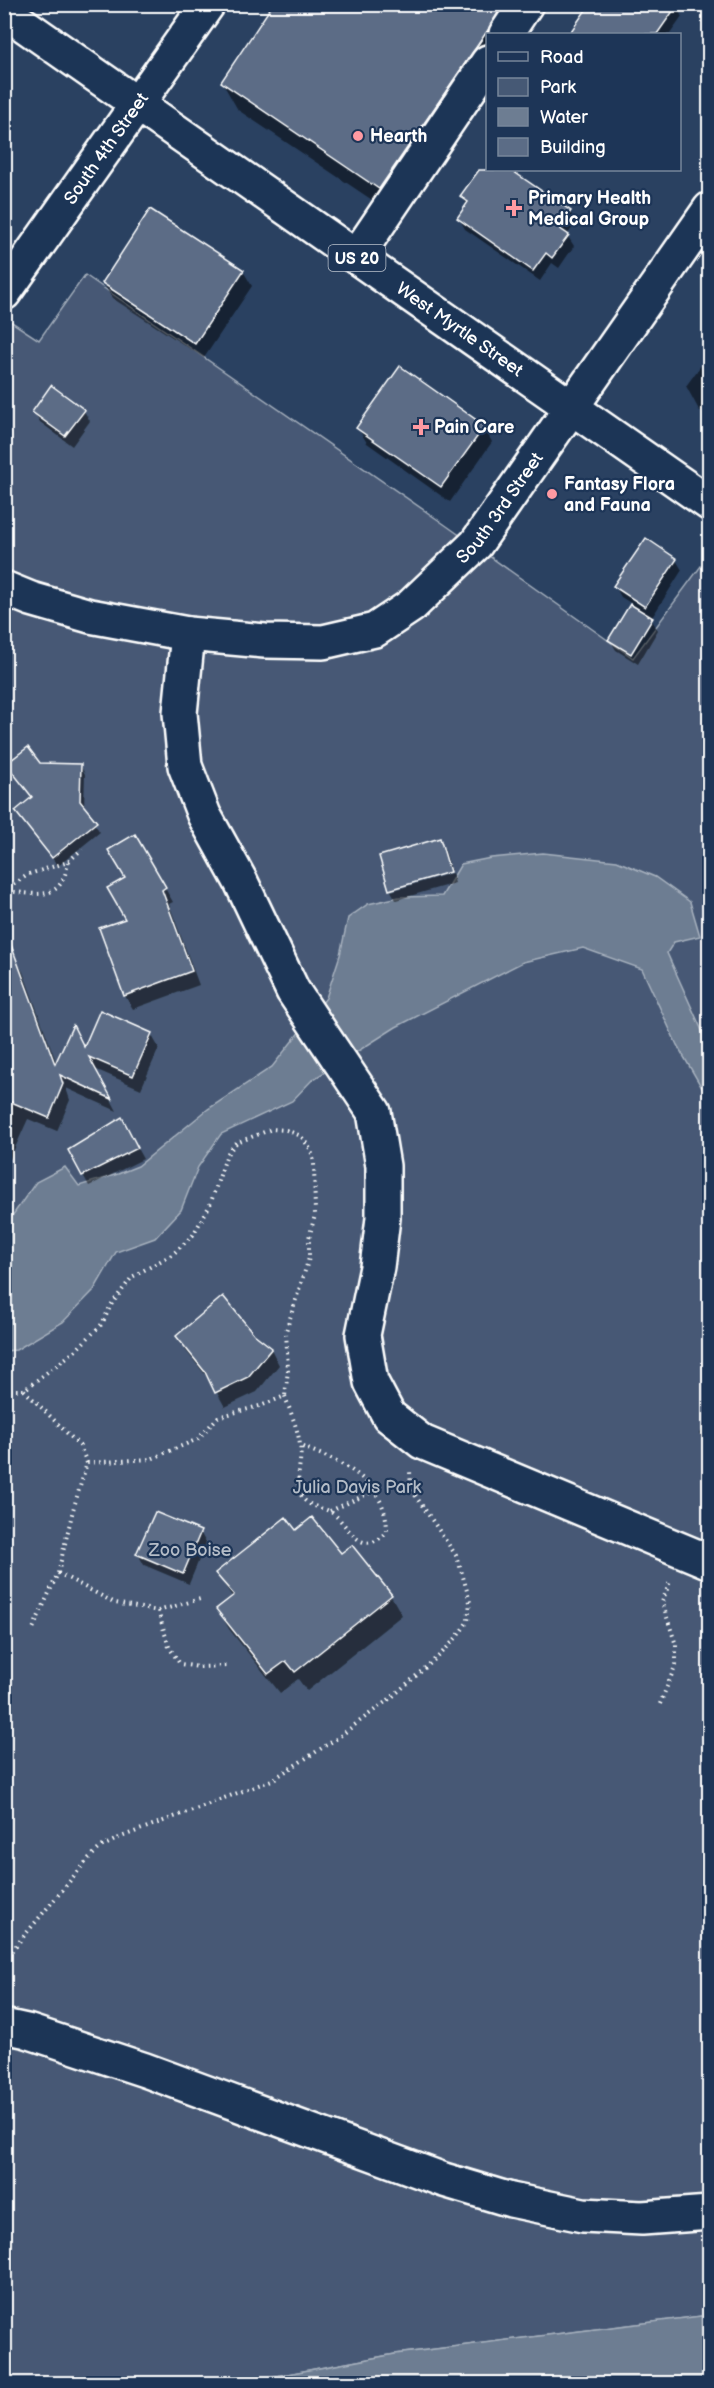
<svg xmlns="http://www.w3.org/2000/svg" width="714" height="2388" viewBox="0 0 714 2388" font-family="'Balsamiq Sans',sans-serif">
<rect width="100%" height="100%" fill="#2a4161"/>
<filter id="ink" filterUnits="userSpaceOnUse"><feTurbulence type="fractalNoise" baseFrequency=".0167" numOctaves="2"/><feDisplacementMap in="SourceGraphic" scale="12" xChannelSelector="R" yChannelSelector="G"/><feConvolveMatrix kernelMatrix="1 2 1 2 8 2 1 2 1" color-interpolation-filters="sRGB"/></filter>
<g filter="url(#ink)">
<path fill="#465975" stroke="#a2acba" stroke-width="1.5" d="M 85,275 L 444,524 L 633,658 L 701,566 L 709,572 L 710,2315 L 395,2354 L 239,2383 L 5,2383 L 4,317 L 39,340 Z"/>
<g fill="#6d7d92" stroke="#a7b1be" stroke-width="1.5">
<path d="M 543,853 L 617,861 L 655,877 L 690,902 L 700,936 L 674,942 L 667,953 L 709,1046 L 709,1100 L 677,1045 L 642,969 L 583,948 L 523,962 L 396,1027 L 312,1080 L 292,1101 L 221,1134 L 198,1167 L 181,1210 L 155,1238 L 116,1252 L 94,1290 L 63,1322 L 16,1350 L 5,1351 L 5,1226 L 36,1182 L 65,1167 L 79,1186 L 118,1174 L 138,1166 L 208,1109 L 272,1067 L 326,998 L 340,955 L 348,918 L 368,904 L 399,897 L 442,896 L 461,864 L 491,858 Z"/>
<path d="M 709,2315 L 709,2383 L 239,2383 L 395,2354 Z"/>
</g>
<g fill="#0007">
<path d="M 275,4 L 540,4 L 518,34 L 488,34 L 488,81 L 396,216 L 238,110 L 222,82 Z"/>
<path d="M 592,4 L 676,6 L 682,17 L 670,34 L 571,34 Z"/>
<path d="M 494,170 L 509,170 L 570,212 L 576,223 L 567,235 L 574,246 L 559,268 L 552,263 L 540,281 L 465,229 L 459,218 L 467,205 L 462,196 L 489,177 Z"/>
<path d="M 243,271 L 252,286 L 204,358 L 112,298 L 103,283 Z"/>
<path d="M 710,353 L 710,417 L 699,410 L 686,386 Z"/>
<path d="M 84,411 L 90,421 L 72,446 L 40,422 L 34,412 Z"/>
<path d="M 484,427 L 492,442 L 450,502 L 367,443 L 358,428 Z"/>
<path d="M 676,560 L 682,570 L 651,619 L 658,630 L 638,664 L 616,650 L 610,640 L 632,604 L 621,597 L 615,586 Z"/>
<path d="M 39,764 L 80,765 L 85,774 L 84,809 L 100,832 L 58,866 L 17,812 L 33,799 Z"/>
<path d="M 135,836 L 173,902 L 169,904 L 199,985 L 133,1009 L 125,996 L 100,929 L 127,919 L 126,878 Z"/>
<path d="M 439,840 L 445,850 L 451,870 L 390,888 Z"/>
<path d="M 452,873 L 455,883 L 396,900 L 391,891 Z"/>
<path d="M 15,958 L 23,972 L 57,1064 L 85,1049 L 151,1034 L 159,1048 L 141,1089 L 95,1069 L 117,1111 L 66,1088 L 70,1100 L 57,1131 L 28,1119 L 10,1159 L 4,1157 L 4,1026 Z"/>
<path d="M 127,1130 L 143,1159 L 89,1186 L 70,1150 Z"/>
<path d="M 253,1335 L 271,1349 L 279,1365 L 257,1392 L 225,1407 L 211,1382 L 186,1351 L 177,1336 Z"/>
<path d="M 710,1412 L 710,1446 L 706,1444 L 700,1434 Z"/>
<path d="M 200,1532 L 206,1543 L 189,1584 L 144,1565 L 138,1554 Z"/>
<path d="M 296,1532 L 341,1555 L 391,1596 L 402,1615 L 307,1691 L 298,1679 L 280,1693 L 229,1629 L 218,1610 L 233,1598 L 217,1574 Z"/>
</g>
<g fill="#5b6c86" stroke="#fff" stroke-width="1.5">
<path d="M 273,4 L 503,4 L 488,30 L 379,189 L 221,82 Z"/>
<path d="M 590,4 L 678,4 L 657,34 L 569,34 Z"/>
<path d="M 479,170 L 511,170 L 571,211 L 559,228 L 569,235 L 552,258 L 546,253 L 533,271 L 457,218 L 468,202 L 460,196 Z"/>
<path d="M 150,209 L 244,270 L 195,344 L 102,283 Z"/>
<path d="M 400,366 L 485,426 L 441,487 L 356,428 Z"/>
<path d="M 51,385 L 85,410 L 65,436 L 32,412 Z"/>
<path d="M 646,538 L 677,559 L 645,607 L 613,586 Z"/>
<path d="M 630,604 L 653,618 L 631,654 L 608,640 Z"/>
<path d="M 28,747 L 40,763 L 81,764 L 80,801 L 97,822 L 52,858 L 15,811 L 32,797 L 6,764 Z"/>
<path d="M 135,834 L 166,887 L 162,890 L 192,971 L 124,996 L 99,928 L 125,919 L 107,888 L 125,878 L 108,850 Z"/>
<path d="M 440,838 L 450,872 L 389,890 L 379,856 Z"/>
<path d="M 4,934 L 7,934 L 55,1064 L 73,1025 L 84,1047 L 100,1010 L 152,1033 L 133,1076 L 89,1057 L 112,1099 L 60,1075 L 63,1084 L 49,1118 L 4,1099 Z"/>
<path d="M 122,1117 L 138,1148 L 82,1176 L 68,1150 Z"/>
<path d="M 223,1296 L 254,1334 L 272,1348 L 248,1377 L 215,1393 L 205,1372 L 176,1336 Z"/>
<path d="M 155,1512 L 201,1531 L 183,1574 L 136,1554 Z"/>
<path d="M 286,1517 L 296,1530 L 312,1517 L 341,1553 L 352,1545 L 392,1595 L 295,1672 L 286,1661 L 268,1674 L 216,1609 L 234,1595 L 215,1573 Z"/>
</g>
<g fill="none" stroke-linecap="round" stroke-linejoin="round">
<defs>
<g id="minor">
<path d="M 506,34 L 526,4"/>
<path d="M 356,257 L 488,62"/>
<path id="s1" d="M 4,293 L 208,4"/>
<path id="s2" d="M 4,588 L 31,599 L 90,616 L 188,634 L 265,641 L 323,642 L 375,630 L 411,606 L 476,544 L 710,209"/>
<path d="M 188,634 L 180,713 L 185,766 L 204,815 L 241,882 L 293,991 L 374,1112 L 383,1166 L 383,1218 L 377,1267 L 363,1335 L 371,1382 L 389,1416 L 422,1442 L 710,1562"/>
<path d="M 4,2026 L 27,2031 L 145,2070 L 444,2180 L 511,2200 L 583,2215 L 642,2218 L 710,2213"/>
</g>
<g id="major">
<path id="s3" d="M 4,11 L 710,504"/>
</g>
</defs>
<use href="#minor" stroke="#fff" stroke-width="38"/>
<use href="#major" stroke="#fff" stroke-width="38"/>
<g stroke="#fff" stroke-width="4" stroke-dasharray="1.5 4.5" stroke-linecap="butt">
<path d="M 4,891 L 29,874 L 68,862 L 82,849"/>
<path d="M 8,891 C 40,895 62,901 68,862"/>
<path d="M 4,1390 L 24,1390 L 75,1351 L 102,1324 L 111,1305 L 132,1277 L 173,1254 L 193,1235 L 210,1205 L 227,1154 L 236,1143 L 272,1129 L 286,1130 L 301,1136 L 311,1150 L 314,1162 L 315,1215 L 309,1238 L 309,1258 L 286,1331 L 288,1370 L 285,1396 L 263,1405 L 218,1417 L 198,1439 L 151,1459 L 87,1463"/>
<path d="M 24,1390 L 80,1446 L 87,1463 L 73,1510 L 58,1573 L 32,1631"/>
<path d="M 285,1396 C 290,1411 298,1429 300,1445 C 303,1461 294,1479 301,1495 C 307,1507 319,1506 329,1511 C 348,1520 358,1562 387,1532 C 387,1480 341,1462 300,1446"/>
<path d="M 330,1511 L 374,1491"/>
<path d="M 58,1573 L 115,1603 L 158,1611 L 200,1599"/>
<path d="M 158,1611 L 169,1647 L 180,1664 L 198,1667 L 228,1666"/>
<path d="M 660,1704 L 676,1664 L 676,1645 L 662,1602 L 671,1579"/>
<path d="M 4,1960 L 89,1858 L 101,1847 L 121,1837 L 272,1780 L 336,1739 L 392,1697 L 441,1654 L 457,1637 L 468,1621 L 470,1602 L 464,1580 L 457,1557 L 411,1489 L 410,1471"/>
</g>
<use href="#minor" stroke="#1d3557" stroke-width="33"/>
<use href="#major" stroke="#1d3557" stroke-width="33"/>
</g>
</g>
<g fill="#ff9aa2" stroke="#1d3557" stroke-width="2">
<circle cx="358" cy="136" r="6"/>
<path d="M511 199h6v6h6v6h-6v6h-6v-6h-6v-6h6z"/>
<path d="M418 418h6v6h6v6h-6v6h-6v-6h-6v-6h6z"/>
<circle cx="552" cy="494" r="6"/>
</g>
<g text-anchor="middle" stroke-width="4.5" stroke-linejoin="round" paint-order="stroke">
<rect fill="#1d3557" stroke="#bbc2cd" stroke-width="1.5" x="328.5" y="245" width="57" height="26" rx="4.5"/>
<g font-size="16" font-weight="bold" fill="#fff">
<text x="357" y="264">US 20</text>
</g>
<g font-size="18" font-weight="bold" fill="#fff" stroke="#1d3557" text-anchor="start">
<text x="370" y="142">Hearth</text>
<text x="528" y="204">Primary Health<tspan x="528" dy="21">Medical Group</tspan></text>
<text x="434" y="433">Pain Care</text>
<text x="564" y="490">Fantasy Flora<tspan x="564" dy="21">and Fauna</tspan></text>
</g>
<g font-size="18" fill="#fff" stroke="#1d3557">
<text dy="6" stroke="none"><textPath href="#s1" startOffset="177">South 4th Street</textPath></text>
<text dy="6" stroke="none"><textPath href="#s3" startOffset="556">West Myrtle Street</textPath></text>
<text dy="6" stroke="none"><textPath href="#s2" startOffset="555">South 3rd Street</textPath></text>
</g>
<g font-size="18" fill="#b5bdc8" stroke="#1d3557">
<text x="357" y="1493">Julia Davis Park</text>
<text x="190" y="1556">Zoo Boise</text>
</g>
</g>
<rect width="714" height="2388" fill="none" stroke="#1d3557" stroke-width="24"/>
<rect x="12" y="12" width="690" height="2364" fill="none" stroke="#fff" stroke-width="2" filter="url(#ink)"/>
<rect x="486" y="33" width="195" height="138" fill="#1d3557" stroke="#77869a" stroke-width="1.5"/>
<rect x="498" y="52" width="30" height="9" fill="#1d3557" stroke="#77869a" stroke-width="1.5"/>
<text x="540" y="63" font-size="18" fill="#ffffff">Road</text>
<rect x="498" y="78" width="30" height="18" fill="#465975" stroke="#77869a" stroke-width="1.5"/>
<text x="540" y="93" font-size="18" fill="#ffffff">Park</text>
<rect x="498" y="108" width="30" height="18" fill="#6d7d92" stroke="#77869a" stroke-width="1.5"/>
<text x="540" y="123" font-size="18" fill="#ffffff">Water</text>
<rect x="498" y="138" width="30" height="18" fill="#5b6c86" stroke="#77869a" stroke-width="1.5"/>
<text x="540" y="153" font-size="18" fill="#ffffff">Building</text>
</svg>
